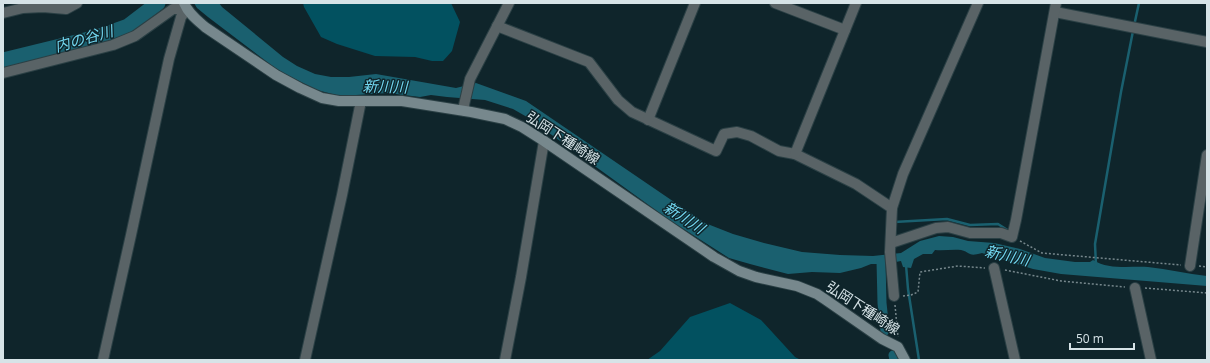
<svg xmlns="http://www.w3.org/2000/svg" width="1210" height="363" viewBox="0 0 1210 363" font-family="'Open Sans','Noto Sans JP',sans-serif">
<rect width="100%" height="100%" fill="#0f252b"/>
<g fill="#025160">
<path d="M 303,3 L 451,3 L 460,22 L 452,51 L 443,61 L 432,61 L 415,57 L 375,56 L 337,44 L 321,37 L 304,7 Z"/>
<path d="M 730,303 L 761,320 L 795,357 L 801,360 L 647,360 L 660,351 L 690,317 Z"/>
</g>
<path fill="#1a606f" d="M 194,3 L 219,3 L 222,7 L 283,57 L 297,66 L 315,74 L 331,77 L 349,77 L 376,74 L 456,88 L 476,83 L 526,101 L 705,223 L 733,234 L 764,243 L 802,252 L 840,255 L 873,256 L 901,253 L 920,241 L 939,236 L 953,237 L 968,241 L 994,243 L 1020,249 L 1045,258 L 1075,262 L 1090,262 L 1093,260 C 1109,270 1129,266 1148,267 C 1168,269 1187,274 1207,276 L 1207,286 L 1061,274 L 1033,269 L 982,253 C 968,257 972,253 961,250 C 952,249 944,251 935,250 L 932,254 L 923,254 L 914,259 L 911,268 L 903,267 L 901,261 L 885,264 L 871,264 L 861,268 L 840,273 L 812,272 L 788,274 L 750,264 L 729,258 L 668,219 L 527,117 L 513,109 L 485,100 L 447,97 L 431,95 L 420,97 L 388,93 L 340,96 L 317,90 L 285,74 L 275,68 L 208,17 L 197,8 Z"/>
<g fill="none" stroke-linecap="round" stroke-linejoin="round">
<g stroke="#1a606f" stroke-width="2.5">
<path d="M 1134,26 L 1139,3"/>
<path d="M 894,222 L 947,219 L 970,225 L 998,224 L 1009,231"/>
<path d="M 906,265 L 908,289 L 919,360"/>
<path d="M 1096,265 L 1095,244 L 1121,92 L 1133,31"/>
</g>
<g stroke="#1a606f" stroke-width="9">
<path d="M 881,261 L 882,303 L 885,331"/>
<path d="M 893,355 L 894,360"/>
</g>
<path stroke="#1a606f" stroke-width="15" d="M 3,60 L 97,37 L 128,26 L 158,3"/>
<defs>
<g id="street">
<path d="M 775,3 L 845,30"/>
<path d="M 1055,12 L 1207,42"/>
<path d="M 3,13 L 23,8 L 43,7 L 66,9 L 77,3"/>
<path d="M 497,26 L 589,62 L 618,100 L 632,112 L 716,151 L 724,134 L 737,132 L 751,136 L 779,151 L 795,154 L 856,184 L 892,208"/>
<path d="M 3,73 L 113,45 L 135,36 L 173,9 L 187,9"/>
<path d="M 465,111 L 464,105 L 470,79 L 509,3"/>
<path d="M 648,120 L 695,3"/>
<path d="M 795,154 L 856,3"/>
<path d="M 891,243 L 936,228 L 948,227 L 970,233 L 1001,233 L 1012,237 L 1016,220 L 1056,3"/>
<path d="M 1190,266 L 1207,155"/>
<path d="M 994,268 L 1015,360"/>
<path d="M 1135,288 L 1151,360"/>
<path d="M 894,296 L 890,252 L 892,208 L 903,174 L 978,3"/>
<path d="M 103,360 L 131,235 L 169,59 L 181,17 L 187,9"/>
<path d="M 305,360 L 342,195 L 361,101"/>
<path d="M 505,360 L 521,277 L 544,141"/>
</g>
<path id="secondary" d="M 184,3 C 188,13 197,20 205,27 L 276,75 L 300,88 L 322,98 L 339,101 L 402,101 L 471,112 L 505,119 L 522,127 L 544,141 L 714,257 L 739,271 L 756,277 L 797,286 L 817,294 L 826,300 L 882,339 L 898,347 L 905,360"/>
</defs>
<use href="#street" stroke="#2b4045" stroke-width="12"/>
<use href="#secondary" stroke="#2b4045" stroke-width="12"/>
<g stroke="#76878c" stroke-width="1.5" stroke-dasharray="2 2" stroke-linecap="butt">
<path d="M 1020,241 L 1042,253 L 1181,265"/>
<path d="M 1199,266 L 1207,267"/>
<path d="M 1005,270 L 1061,281 L 1125,287"/>
<path d="M 1145,288 L 1207,293"/>
<path d="M 903,296 L 911,295 L 918,292 L 920,272 L 958,266 L 985,268"/>
<path d="M 895,305 L 898,337"/>
</g>
<use href="#street" stroke="#596366" stroke-width="10"/>
<use href="#secondary" stroke="#77888d" stroke-width="10"/>
</g>
<g text-anchor="middle" stroke-width="3" stroke-linejoin="round" paint-order="stroke">
<g font-size="14" fill="#d6e3e7" stroke="#0f252b">
<text transform="translate(563 138) rotate(33)" y="5">弘岡下種崎線</text>
<text transform="translate(863 308) rotate(33)" y="5">弘岡下種崎線</text>
</g>
<g font-size="15" font-style="italic" fill="#72d7f0" stroke="#0f252b">
<text transform="translate(84 39) rotate(-16)" y="5">内の谷川</text>
<text transform="translate(385 87) rotate(1)" y="5">新川川</text>
<text transform="translate(684 218) rotate(33)" y="5">新川川</text>
<text transform="translate(1007 256) rotate(13)" y="5">新川川</text>
</g>
</g>
<rect width="1210" height="363" fill="none" stroke="#d6e3e7" stroke-width="8"/>
<path d="M1070 343v6h64v-6" fill="none" stroke="#d6e3e7" stroke-width="2"/>
<text x="1076" y="343" font-size="12" fill="#d6e3e7" stroke="#0f252b" stroke-width="3" paint-order="stroke">50 m</text>
</svg>
